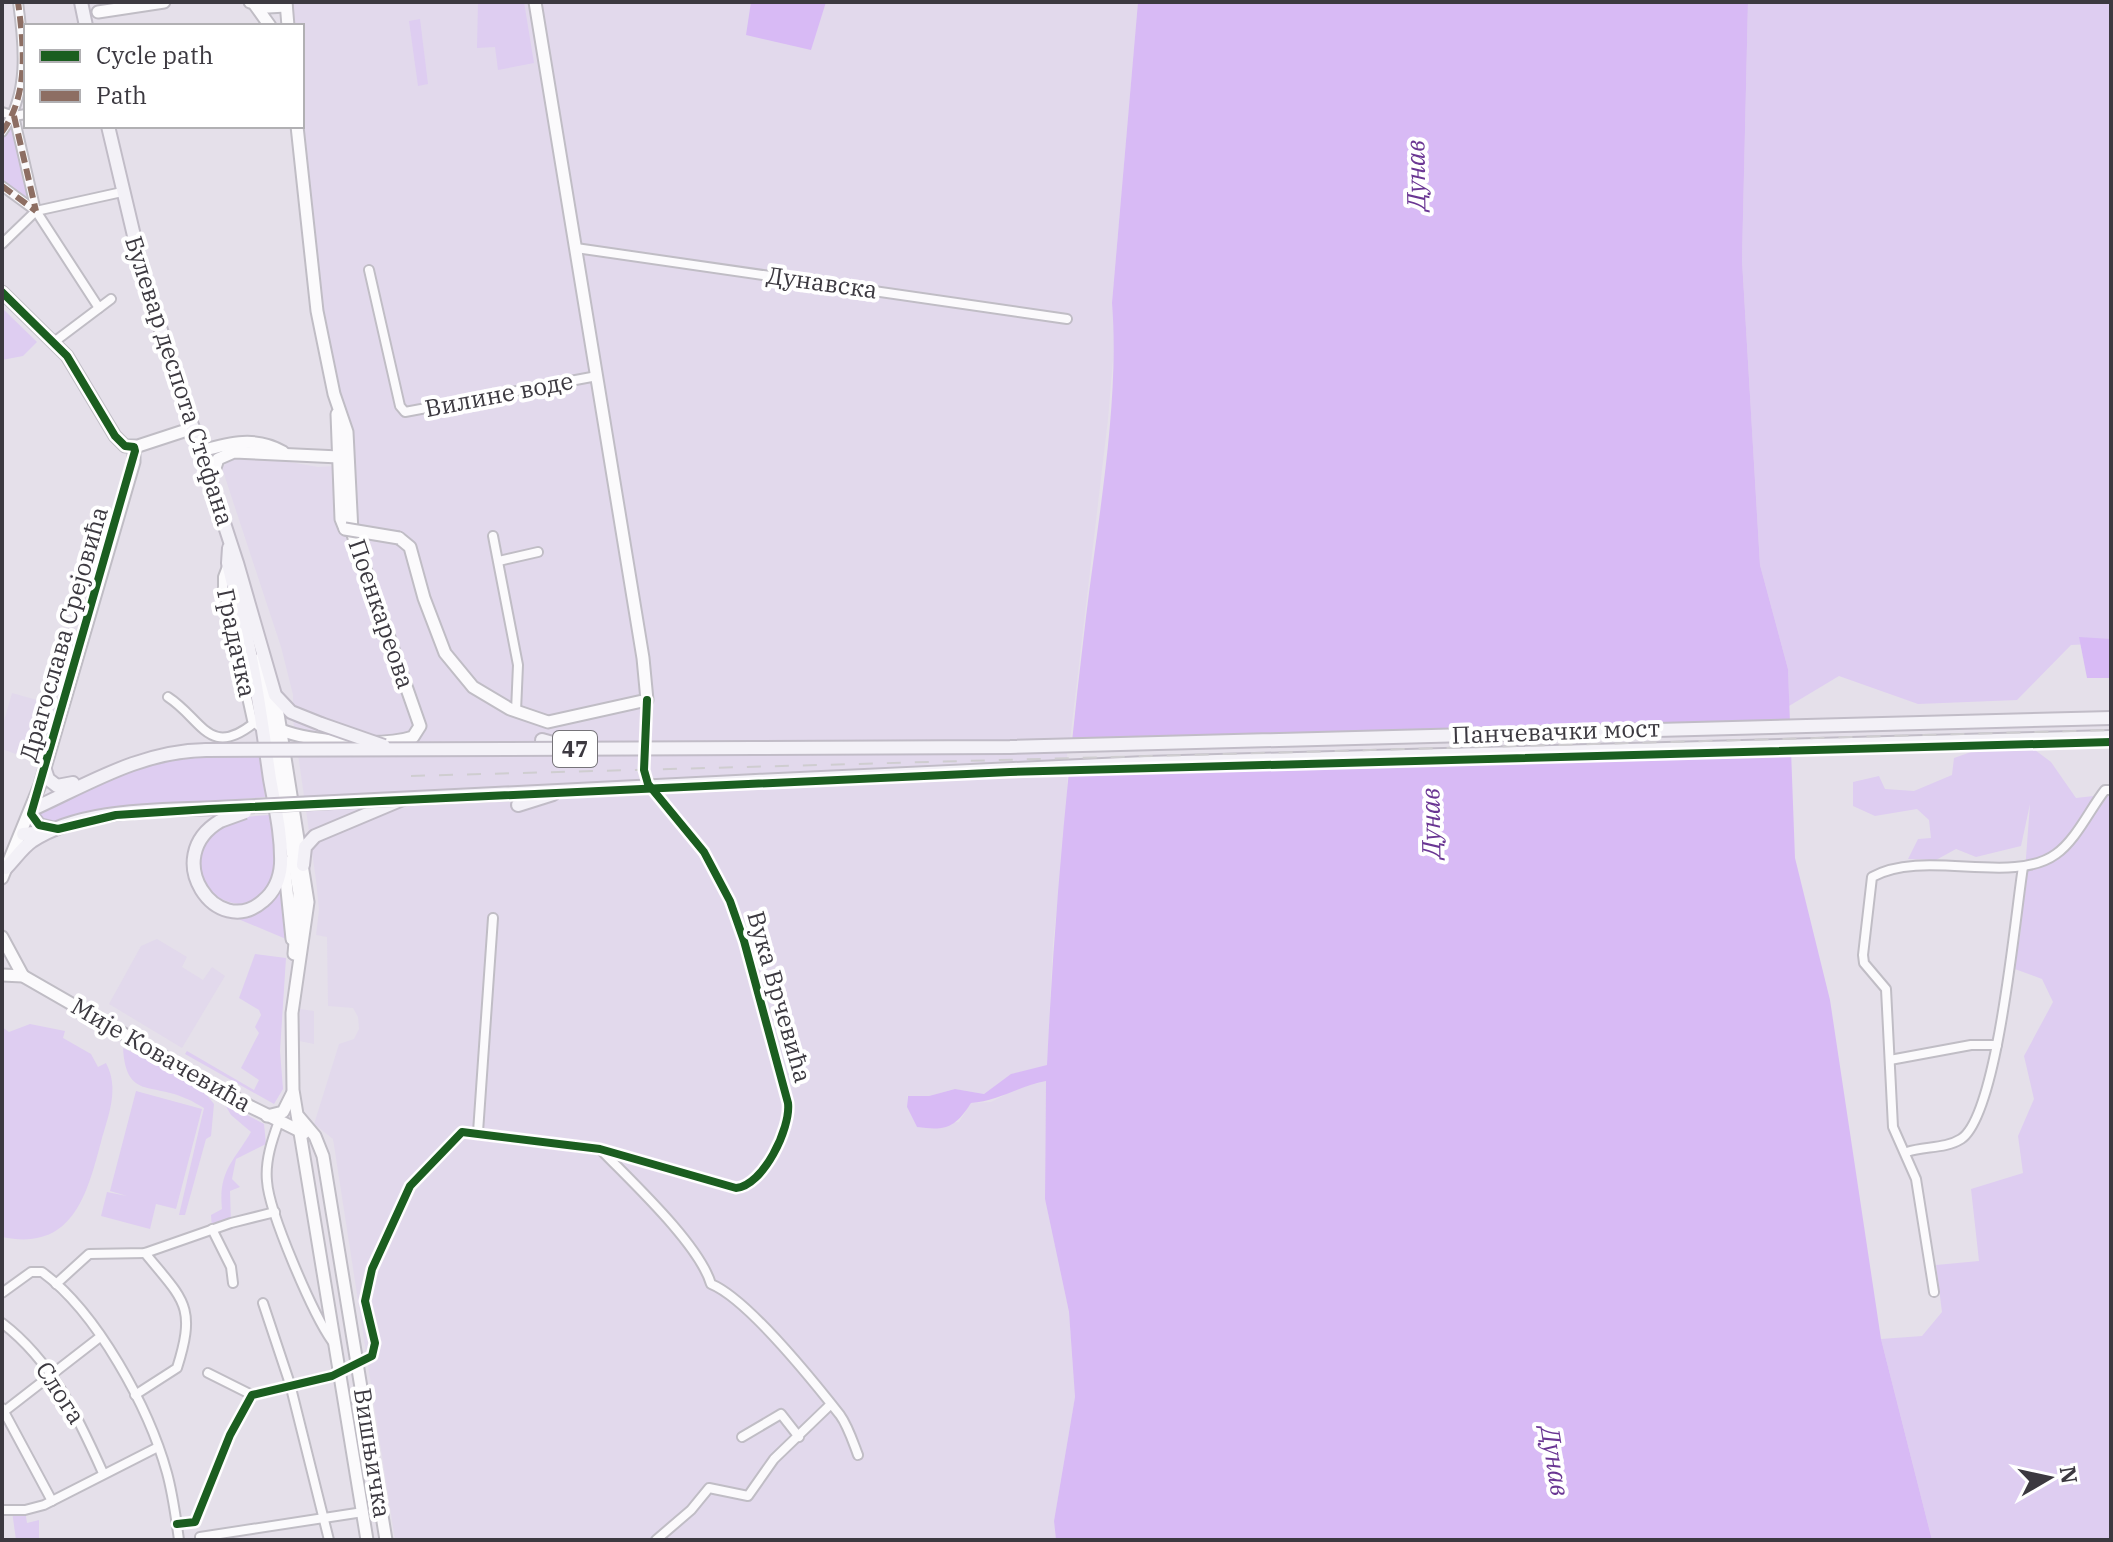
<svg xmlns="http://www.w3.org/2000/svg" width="2113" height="1542" viewBox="0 0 2113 1542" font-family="'IBM Plex Serif',serif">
<rect width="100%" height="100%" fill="#e5e0ea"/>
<g fill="#e2d9ec">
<path d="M 288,2 L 1138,2 L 1112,303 L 1115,336 L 1108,419 L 1067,766 L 1068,805 L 1053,943 L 1047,1066 L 1012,1074 L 984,1094 L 955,1089 L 929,1096 L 907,1096 L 907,1107 L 917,1127 L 959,1122 L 971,1103 L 991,1102 L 1016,1089 L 1046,1081 L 1045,1199 L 1069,1312 L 1075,1397 L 1054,1521 L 1056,1540 L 395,1540 L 333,1139 L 314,1124 L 339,1044 L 354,1039 L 359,1029 L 358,1017 L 353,1008 L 328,1006 L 327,937 L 316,935 L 319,910 L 316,880 L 293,719 L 293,695 L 281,647 L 222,468 L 230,459 L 244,454 L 318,467 L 353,465 L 352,431 L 336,380 L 321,309 L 302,126 L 302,26 L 291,26 Z"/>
<path d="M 12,693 L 55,705 L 40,756 L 43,764 L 36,767 L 32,760 L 2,749 L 2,728 Z"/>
<path d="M 157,939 L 187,957 L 182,967 L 203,980 L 212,967 L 225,976 L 182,1048 L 109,1004 L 141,946 Z"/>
<path d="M 300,1009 L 314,1011 L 314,1044 L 299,1041 Z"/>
</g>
<g fill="#decdf1">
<path d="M 478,2 L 524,2 L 534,63 L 498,70 L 495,47 L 477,48 Z"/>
<path d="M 1748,2 L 2111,2 L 2111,643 L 2071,645 L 2017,700 L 1918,704 L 1839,676 L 1789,706 L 1788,669 L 1760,565 L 1742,260 Z"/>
<path d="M 420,19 L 428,84 L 418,86 L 409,21 Z"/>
<path d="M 12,125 L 30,197 L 22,201 L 2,182 L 2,138 Z"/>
<path d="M 2,308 L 37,342 L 23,356 L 2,360 Z"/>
<path d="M 258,749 L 265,797 L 126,809 L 49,823 L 39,817 L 44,808 L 157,757 Z"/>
<path d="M 2035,750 L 2051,762 L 2076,798 L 2111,794 L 2111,1540 L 1932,1540 L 1881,1339 L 1922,1336 L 1942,1312 L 1936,1265 L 1979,1261 L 1971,1189 L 2023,1173 L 2018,1136 L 2034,1099 L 2024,1056 L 2053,1002 L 2042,979 L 2012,968 L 2020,937 L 2030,804 L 2021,846 L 1976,857 L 1956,849 L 1936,860 L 1908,859 L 1918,839 L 1931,838 L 1929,820 L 1917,809 L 1875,816 L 1853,806 L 1853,782 L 1879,776 L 1885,789 L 1914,791 L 1952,775 L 1954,758 L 1974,751 Z"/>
<path d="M 269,815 C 274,849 286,897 239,904 C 197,899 185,851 220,826 C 233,817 253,816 269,815 Z"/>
<path d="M 283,880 L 286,939 L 224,913 L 244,913 Z"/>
<path d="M 255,954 L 286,958 L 280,1051 L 283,1089 L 274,1104 L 185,1054 L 187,1051 L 254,1090 L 259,1080 L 241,1068 L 259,1033 L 255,1027 L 261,1015 L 259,1010 L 239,998 Z"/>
<path d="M 30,1024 L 65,1031 L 63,1038 L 91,1054 L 98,1067 L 106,1063 C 120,1089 108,1116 101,1142 C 87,1194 73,1252 2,1237 L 2,1027 L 9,1032 Z"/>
<path d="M 123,1048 L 134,1053 L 140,1051 L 198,1084 L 214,1104 L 211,1136 L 206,1139 L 185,1215 L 179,1215 L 204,1108 C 198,1105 193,1101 187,1099 C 152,1082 126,1100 123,1048 Z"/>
<path d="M 136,1091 L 202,1109 L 176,1209 L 156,1204 L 150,1229 L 101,1216 L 107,1192 L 127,1196 L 110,1191 Z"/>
<path d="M 224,1103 L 264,1124 L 266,1144 L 236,1159 L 232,1179 L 240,1187 L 230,1191 L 231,1223 L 212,1229 L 211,1215 L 222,1209 C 218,1171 234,1161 251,1132 L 231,1115 Z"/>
<path d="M 25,1510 L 27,1523 L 39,1520 L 39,1540 L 16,1540 L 12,1511 Z"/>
</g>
<g fill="#d8baf5">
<path d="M 751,2 L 826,2 L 811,50 L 746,35 Z"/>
<path d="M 1138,2 L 1748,2 L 1742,260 L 1760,565 L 1788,669 L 1795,858 L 1830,1000 L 1881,1339 L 1932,1540 L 1056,1540 L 1054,1521 L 1075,1397 L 1069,1312 L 1045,1199 L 1046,1081 C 1019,1086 998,1101 971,1103 C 955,1128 946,1131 917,1127 L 907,1107 L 908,1096 L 929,1096 L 955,1089 L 984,1094 L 1011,1074 L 1047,1065 C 1054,915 1068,766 1086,617 C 1098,518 1120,401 1112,303 Z"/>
<path d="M 2079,637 L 2111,639 L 2111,678 L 2087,678 Z"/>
</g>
<path fill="#e5e0ea" d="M 1794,721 L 1795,752 L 1066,772 L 1068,740 Z"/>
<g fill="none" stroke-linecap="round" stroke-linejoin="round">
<defs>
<g id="street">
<path d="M 2,112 L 14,116 L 26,114"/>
<path d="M 14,116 L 36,211 L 99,308"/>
<path d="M 2,132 C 29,95 24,46 18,2"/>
<path d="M 2,186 L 36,211"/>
<path d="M 2,244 L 36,211 L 122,192"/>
<path d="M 576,248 L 1067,319"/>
<path d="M 369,270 L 400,406 L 405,412 L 597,376"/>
<path d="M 54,342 L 111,299"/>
<path d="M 493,536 L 518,665 L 516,711"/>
<path d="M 499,561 L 538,552"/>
<path d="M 228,564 L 223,577 L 223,588 L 252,720 L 263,730"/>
<path d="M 168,697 C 202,719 209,759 254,723"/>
<path d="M 1890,1060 L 1971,1045 L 1997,1045"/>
<path d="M 279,1121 C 272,1140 265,1161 267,1181 C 269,1213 313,1314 332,1341"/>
<path d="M 478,1132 L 493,918"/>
<path d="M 601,1150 C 631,1181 699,1244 711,1284 C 748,1299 814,1382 840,1415 C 848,1426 853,1442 858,1455"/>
<path d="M 1907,1152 C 1924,1146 1945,1149 1961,1139 C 1998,1115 2015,916 2023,867"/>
<path d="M 212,1229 L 231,1267 L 233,1283"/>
<path d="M 56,1284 L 89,1254 L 145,1253 L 231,1223 L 275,1212"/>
<path d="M 1934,1292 L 1916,1179 L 1893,1127 L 1886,989 L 1864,963 L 1863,955 L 1872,877 C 1924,848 2012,886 2056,854 C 2076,840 2090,809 2105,790 L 2111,790"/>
<path d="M 2,1293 L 31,1272 L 42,1272 C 97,1312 149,1408 167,1473 C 173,1495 176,1518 179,1540"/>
<path d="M 263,1303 L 290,1384 L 329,1540"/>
<path d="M 2,1323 C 52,1361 78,1417 103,1473"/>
<path d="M 208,1373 L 252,1395"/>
<path d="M 135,1395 L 177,1368 C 197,1305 183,1300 145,1253"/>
<path d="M 2,1408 L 52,1501"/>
<path d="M 2,1413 L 100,1337"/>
<path d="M 742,1437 L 781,1414 L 799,1437"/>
<path d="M 2,1510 L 25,1510 L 44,1505 L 158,1447"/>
<path d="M 177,1524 L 195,1522 L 230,1435 L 252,1395 L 332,1376 L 372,1356 L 375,1343 L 365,1301 L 372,1269 L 410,1186 L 462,1132 L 600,1149 L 736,1188 C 763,1186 791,1128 788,1103 L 744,941 L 730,901 L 704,852 L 648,784 L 644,770 L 647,700"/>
<path d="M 200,1537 L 363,1512"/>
<path d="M 656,1540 L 691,1510 L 709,1488 L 748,1496 L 774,1459 L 830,1405"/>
</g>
<g id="secondary">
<path d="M 250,2 L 268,7 L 286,6"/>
<path d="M 286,2 L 288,26"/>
<path d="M 255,5 L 270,26"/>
<path d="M 98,12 L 164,2"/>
<path d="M 2,292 L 67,356 L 115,436 L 125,446 L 138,446 L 193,428"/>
<path d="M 337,414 L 341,519 L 345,529"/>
<path d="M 201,451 C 230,443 256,436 283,452"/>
<path d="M 211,480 L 218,459 L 234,452 L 339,457"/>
<path d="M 399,538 L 410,547 L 424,598 L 445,653 L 473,687 L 510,709 L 548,722 L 647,700 L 643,658 L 535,2"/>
<path d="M 260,659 L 299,893 L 294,954"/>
<path d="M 275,695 L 308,902 L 292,1013 L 293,1090 L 367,1540"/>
<path d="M 281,730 C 311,742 383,747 413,737 L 420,726 L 352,532 L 347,432 L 334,394 L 317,311 L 297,126"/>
<path d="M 284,861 L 292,939"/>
<path d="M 2,878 L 40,785 L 134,462 L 134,447"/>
<path d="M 2,937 L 23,976"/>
<path d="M 2,975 L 23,976 L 251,1107 L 304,1133"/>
<path d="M 267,1116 L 283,1112 L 292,1094"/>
<path d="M 299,1117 L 315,1136 L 323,1156 L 386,1540"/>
</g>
<g id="primary">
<path d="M 81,2 L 86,26"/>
<path d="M 108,126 L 144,278 L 237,563 L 275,695 L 291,712 L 321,724"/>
<path d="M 542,740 L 567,747"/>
<path d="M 755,748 L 1010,747 L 2111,718"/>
<path d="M 45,770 L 48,779 L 57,786 L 73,783"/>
<path d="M 756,781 L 1145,763 L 2111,737"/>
<path d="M 518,805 L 553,794"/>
<path d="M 33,809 C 90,783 141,751 206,750"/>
<path d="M 31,814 L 39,825 L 55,829"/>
<path d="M 220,821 C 159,857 217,941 263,901 C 274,892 280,878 281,864 C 282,835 275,807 270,779 C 263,731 257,682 246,634 C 241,611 233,587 228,563 L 229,548"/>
<path d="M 23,834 L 44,832"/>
<path d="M 303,865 L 305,847 L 315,836 L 403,799"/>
<path d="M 6,868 C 15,859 22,848 32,841 C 82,808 159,811 216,808"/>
</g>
</defs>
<use href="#street" stroke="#c0bdc5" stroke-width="12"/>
<use href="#secondary" stroke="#c0bdc5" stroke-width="15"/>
<use href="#primary" stroke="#c1bcc7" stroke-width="16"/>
<use href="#street" stroke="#fbfafc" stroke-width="8"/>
<use href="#secondary" stroke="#fbfafc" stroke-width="11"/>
<use href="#primary" stroke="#f3f1f7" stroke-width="12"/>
<path stroke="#cfcdd0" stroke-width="2" stroke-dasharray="14 14" stroke-linecap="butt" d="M 411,776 L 2111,730"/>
<defs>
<path id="secondary-bridge" d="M 345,529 L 399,538"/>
<g id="primary-bridge">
<path d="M 321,724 L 384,746"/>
<path d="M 206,750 L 755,748"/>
<path d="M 216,808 L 756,781"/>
<path d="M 220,821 L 245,812"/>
</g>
</defs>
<use href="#secondary-bridge" stroke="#c0bdc5" stroke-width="15" stroke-linecap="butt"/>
<use href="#primary-bridge" stroke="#c1bcc7" stroke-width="16" stroke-linecap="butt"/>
<use href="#secondary-bridge" stroke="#fbfafc" stroke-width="11"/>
<use href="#primary-bridge" stroke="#f3f1f7" stroke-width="12"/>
<g stroke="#8d6e63" stroke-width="6" stroke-dasharray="12 6" stroke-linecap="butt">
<path d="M 14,116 L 36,211"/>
<path d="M 2,132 C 29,95 24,46 18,2"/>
<path d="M 2,186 L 36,211"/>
</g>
<defs>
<g id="cycleway">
<path d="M 2,292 L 67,356 L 115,436 L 125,446 L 134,447 L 135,451 L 31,814 L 39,825 L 58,829 L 116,815 L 208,809 L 1010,772 L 2111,742"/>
<path d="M 177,1524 L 195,1522 L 230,1435 L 252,1395 L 332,1376 L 372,1356 L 375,1343 L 365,1301 L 372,1269 L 410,1186 L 462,1132 L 600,1149 L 736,1188 C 763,1186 791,1128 788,1103 L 744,941 L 730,901 L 704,852 L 648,784 L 644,770 L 647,700"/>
</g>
</defs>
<use href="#cycleway" stroke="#fff" stroke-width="13"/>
<use href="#cycleway" stroke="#1b5e20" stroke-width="8"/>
</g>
<g text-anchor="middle" stroke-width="8" stroke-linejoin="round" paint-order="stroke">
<rect fill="#fff" stroke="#767479" stroke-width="2" x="553" y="731" width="44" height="36" rx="6"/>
<g font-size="22" font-weight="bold" fill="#3c3940">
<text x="575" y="757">47</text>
</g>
<g font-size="24" fill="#3c3940" stroke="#fff">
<text transform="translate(822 283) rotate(8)" y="8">Дунавска</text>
<text transform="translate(179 381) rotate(72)" y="8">Булевар деспота Стефана</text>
<text transform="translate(499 395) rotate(-11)" y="8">Вилине воде</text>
<text transform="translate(381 614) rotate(71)" y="8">Поенкареова</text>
<text transform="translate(64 634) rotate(-74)" y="8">Драгослава Срејовића</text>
<text transform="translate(236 643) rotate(78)" y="8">Градачка</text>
<text transform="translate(1556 732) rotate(-2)" y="8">Панчевачки мост</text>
<text transform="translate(779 997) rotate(74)" y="8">Вука Врчевића</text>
<text transform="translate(161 1055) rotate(30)" y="8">Мије Ковачевића</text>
<text transform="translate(60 1393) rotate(57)" y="8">Слога</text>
<text transform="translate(372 1453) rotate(81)" y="8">Вишњичка</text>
</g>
<g font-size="26" font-style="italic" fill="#6a3693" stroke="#fff">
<text transform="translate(1416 175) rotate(-91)" y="9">Дунав</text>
<text transform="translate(1431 823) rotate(-91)" y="9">Дунав</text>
<text transform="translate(1555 1461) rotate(81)" y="9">Дунав</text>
</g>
</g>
<rect width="2113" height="1542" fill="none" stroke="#3c3940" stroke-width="8"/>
<rect x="24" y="24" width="280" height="104" fill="#ffffff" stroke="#b1b0b3" stroke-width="2"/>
<rect x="40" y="50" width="40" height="12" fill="#1b5e20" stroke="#b1b0b3" stroke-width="2"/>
<text x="96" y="64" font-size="24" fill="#3c3940">Cycle path</text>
<rect x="40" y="90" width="40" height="12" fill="#8d6e63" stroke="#b1b0b3" stroke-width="2"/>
<text x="96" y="104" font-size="24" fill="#3c3940">Path</text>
<g transform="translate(2049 1478) rotate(81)" stroke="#ffffff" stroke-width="6" paint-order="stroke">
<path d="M0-6L14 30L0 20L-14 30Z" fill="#3c3940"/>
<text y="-12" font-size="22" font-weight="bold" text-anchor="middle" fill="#3c3940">N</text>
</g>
</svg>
